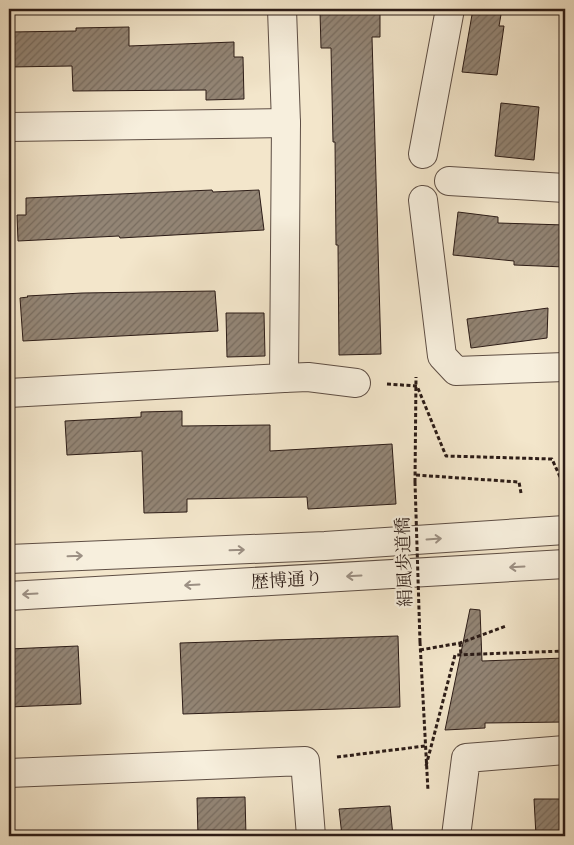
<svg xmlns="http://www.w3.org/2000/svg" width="574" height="845" viewBox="0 0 574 845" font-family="Vollkorn,'Noto Serif JP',serif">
<defs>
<pattern id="building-hatch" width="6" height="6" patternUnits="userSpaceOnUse" patternTransform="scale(1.25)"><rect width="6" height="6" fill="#938575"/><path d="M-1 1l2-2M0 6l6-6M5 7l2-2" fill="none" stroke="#786c5f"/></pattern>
</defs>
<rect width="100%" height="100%" fill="#f3e6cb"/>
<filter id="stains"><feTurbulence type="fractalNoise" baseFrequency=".004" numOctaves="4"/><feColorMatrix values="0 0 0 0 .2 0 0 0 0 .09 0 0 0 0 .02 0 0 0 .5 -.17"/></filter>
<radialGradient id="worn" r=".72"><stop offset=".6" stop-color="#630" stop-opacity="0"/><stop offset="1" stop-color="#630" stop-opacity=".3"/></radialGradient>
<g fill="url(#building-hatch)" stroke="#2c1c17">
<path d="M 380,9 L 380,37 L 372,37 L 381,354 L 339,355 L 338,245 L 336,245 L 335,142 L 333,142 L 331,48 L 321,48 L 320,11 Z"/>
<path d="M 473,9 L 502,9 L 499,26 L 504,26 L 497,75 L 462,72 Z"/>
<path d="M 129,27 L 129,46 L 234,42 L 234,57 L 243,57 L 244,99 L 206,100 L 206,90 L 73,91 L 72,66 L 9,67 L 9,32 L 76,31 L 76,28 Z"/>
<path d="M 501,103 L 539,107 L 534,160 L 495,156 Z"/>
<path d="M 212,190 L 213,192 L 259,190 L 264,230 L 120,238 L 119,236 L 18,241 L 17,215 L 26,215 L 26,198 Z"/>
<path d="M 458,212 L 498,217 L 498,223 L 565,225 L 565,267 L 514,265 L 514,261 L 453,255 Z"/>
<path d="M 215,291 L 218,331 L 23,341 L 20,298 L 28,297 L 27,296 L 82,293 Z"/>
<path d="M 548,308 L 547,338 L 471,348 L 467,319 Z"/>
<path d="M 226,313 L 264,313 L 265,356 L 227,357 Z"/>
<path d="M 182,411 L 182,426 L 270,425 L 270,451 L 392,444 L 396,504 L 308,509 L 307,497 L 187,499 L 187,512 L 144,513 L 142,451 L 67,455 L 65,421 L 141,417 L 141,412 Z"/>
<path d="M 470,609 L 480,610 L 482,661 L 565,658 L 565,722 L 485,723 L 485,728 L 445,730 Z"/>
<path d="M 398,636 L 400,707 L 183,714 L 180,643 Z"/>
<path d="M 78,646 L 81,704 L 9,707 L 9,649 Z"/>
<path d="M 245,797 L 246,836 L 198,836 L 197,798 Z"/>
<path d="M 534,799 L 565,799 L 565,836 L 536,836 Z"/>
<path d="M 390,806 L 393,836 L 342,836 L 339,809 Z"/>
</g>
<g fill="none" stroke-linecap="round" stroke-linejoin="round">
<defs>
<g id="minor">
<path d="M 9,127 L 286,123"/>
<path d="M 423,154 L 450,9"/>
<path d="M 449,181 L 565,188"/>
<path d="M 423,200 L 442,356 L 456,371 L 565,367"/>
<path d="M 284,378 L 308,377 L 356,383"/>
<path d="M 9,393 L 284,378 L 286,123 L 282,9"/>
<path d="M 9,559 L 325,546 L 565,530"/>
<path d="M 9,596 L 565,564"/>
<path d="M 9,773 L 305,761 L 311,836"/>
<path d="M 456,836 L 466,758 L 565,750"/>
</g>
</defs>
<use href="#minor" stroke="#5e4e44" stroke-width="30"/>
<g stroke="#2c1c17" stroke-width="3" stroke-dasharray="4 2.5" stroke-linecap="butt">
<path d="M 387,384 L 417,386 L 446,456 L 552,459 L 565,488"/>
<path d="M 416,475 L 519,482 L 521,493"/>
<path d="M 415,482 L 416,377"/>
<path d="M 420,642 L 428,791"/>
<path d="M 460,643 L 461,655"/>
<path d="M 420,650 L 460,643 L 506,626"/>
<path d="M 337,757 L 425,746"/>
<path d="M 426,766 L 455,655 L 565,651"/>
</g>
<use href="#minor" stroke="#f7efdd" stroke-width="28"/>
<path stroke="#2c1c17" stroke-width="3" stroke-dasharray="4 2.5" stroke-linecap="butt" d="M 415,482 L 420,642"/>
</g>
<defs><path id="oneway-shaft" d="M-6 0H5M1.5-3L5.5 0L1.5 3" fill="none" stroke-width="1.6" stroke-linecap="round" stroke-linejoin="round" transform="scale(1.25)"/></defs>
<g stroke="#9c9084">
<use href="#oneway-shaft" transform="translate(434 539) rotate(-4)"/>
<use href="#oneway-shaft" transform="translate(237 550) rotate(-2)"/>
<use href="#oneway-shaft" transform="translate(75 556) rotate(-2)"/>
<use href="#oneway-shaft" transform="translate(517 567) rotate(177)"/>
<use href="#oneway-shaft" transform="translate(354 576) rotate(177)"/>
<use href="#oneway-shaft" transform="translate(192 585) rotate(177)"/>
<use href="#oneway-shaft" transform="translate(30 594) rotate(177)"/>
</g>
<g text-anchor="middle" stroke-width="4.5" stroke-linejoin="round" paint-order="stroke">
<g font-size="18" fill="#2c1c17" stroke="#f7efdd">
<text transform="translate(404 562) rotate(-92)" y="6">絹風歩道橋</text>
<text transform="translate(287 580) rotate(-3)" y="6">歴博通り</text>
</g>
</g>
<rect width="574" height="845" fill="none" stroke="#f3e6cb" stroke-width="30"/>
<rect x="10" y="10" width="554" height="825" fill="none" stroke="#2c1c17" stroke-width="2.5"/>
<rect x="15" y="15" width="544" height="815" fill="none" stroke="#2c1c17"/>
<rect width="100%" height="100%" filter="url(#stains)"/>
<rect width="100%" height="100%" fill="url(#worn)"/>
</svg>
